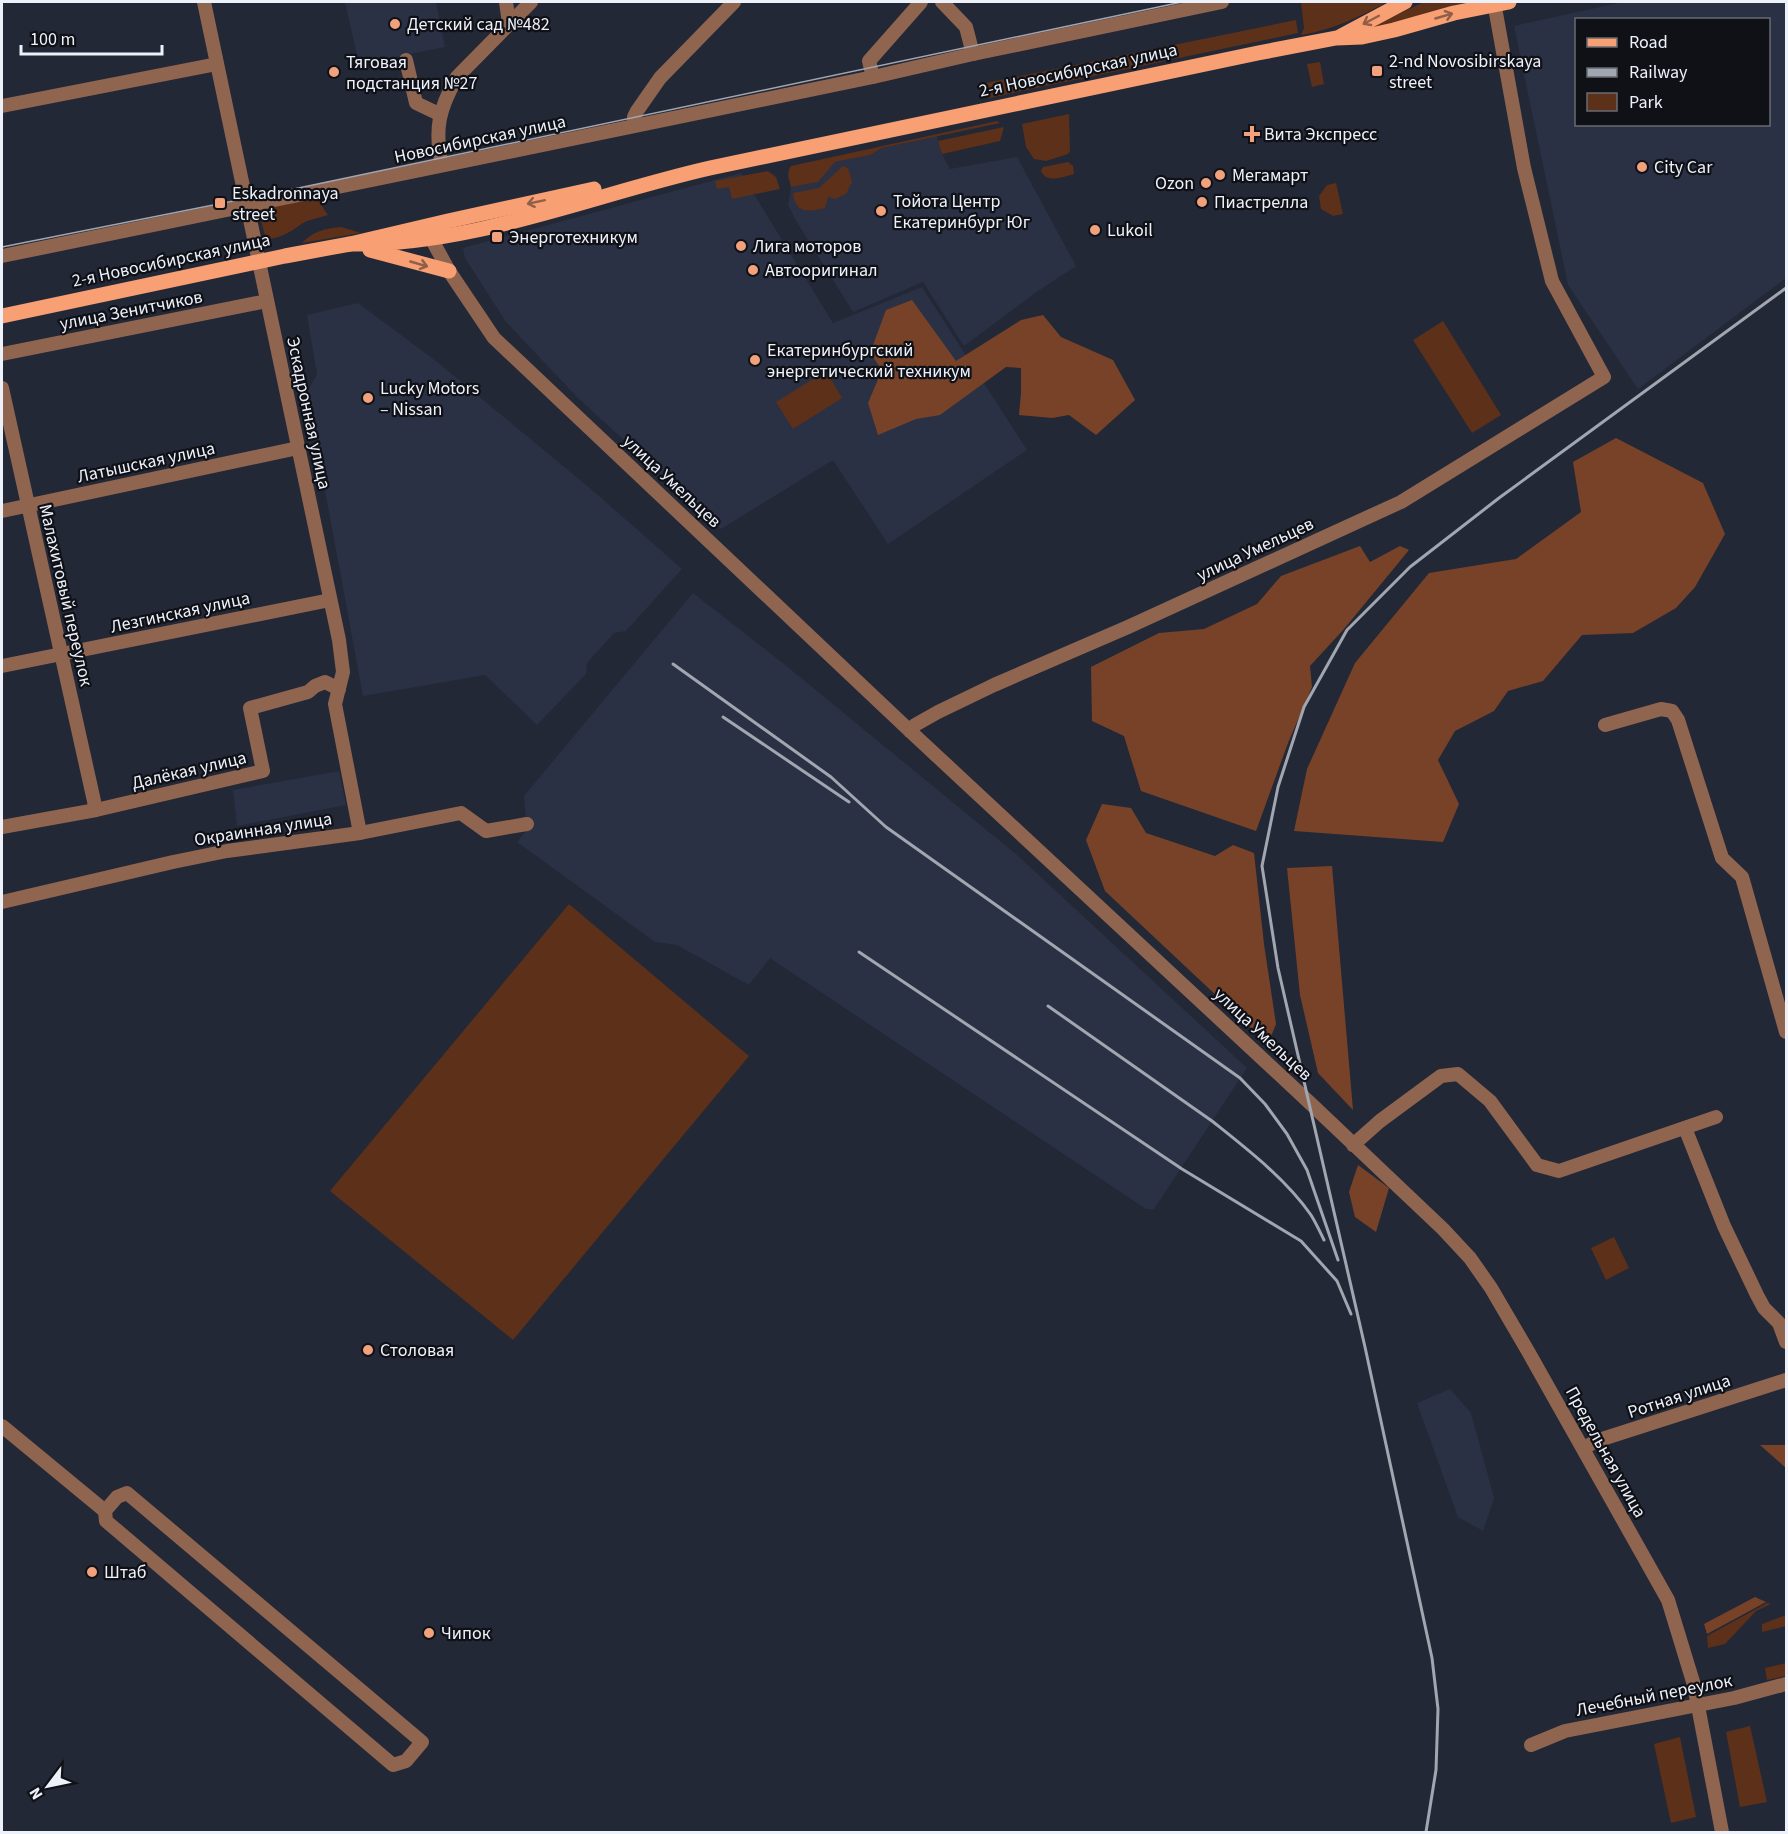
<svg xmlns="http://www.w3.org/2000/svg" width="1788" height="1834" viewBox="0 0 1788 1834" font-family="'Source Sans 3',sans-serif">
<rect width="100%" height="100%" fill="#232836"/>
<g fill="#2a3144" fill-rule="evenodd">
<path d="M 345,2 L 436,2 L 445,47 L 359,64 Z"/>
<path d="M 1623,2 L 1786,2 L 1786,278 L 1638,389 L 1568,285 L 1514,26 ZM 1576,20 L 1768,20 L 1768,124 L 1576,124 Z"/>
<path d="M 937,136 L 942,154 L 950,169 L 1017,157 L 1076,266 L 1035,293 L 964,346 L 923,282 L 853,312 L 798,224 L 788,205 L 791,187 L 817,182 L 835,162 L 870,155 L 882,148 Z"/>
<path d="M 741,173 L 833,323 L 922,287 L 1027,450 L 888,544 L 833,460 L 721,529 L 577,397 L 506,322 L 465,258 L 463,248 Z"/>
<path d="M 358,303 L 436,361 L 592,490 L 682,569 L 626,631 L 614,633 L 587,663 L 586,674 L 537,725 L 485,675 L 363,696 L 307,393 L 317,374 L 307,315 Z"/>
<path d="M 693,593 L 784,664 L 1017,855 L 1247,1068 L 1154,1209 L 1146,1209 L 770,958 L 749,985 L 677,945 L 655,942 L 517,842 L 527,830 L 524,796 Z"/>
<path d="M 339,771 L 346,805 L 237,826 L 233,790 Z"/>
<path d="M 1450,1389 L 1471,1413 L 1494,1498 L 1483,1531 L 1458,1517 L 1417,1403 Z"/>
</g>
<g fill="#5c3019">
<path d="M 1301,2 L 1387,2 C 1359,17 1333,30 1301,35 L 1304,28 Z"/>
<path d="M 1424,2 L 1467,2 L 1354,35 Z"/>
<path d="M 1296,20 L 1298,33 L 989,98 L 986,83 Z"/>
<path d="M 1320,62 L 1324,84 L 1312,87 L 1307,64 Z"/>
<path d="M 1069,114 L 1070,151 L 1068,154 L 1046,161 L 1034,159 L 1026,147 L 1022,124 Z"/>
<path d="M 997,121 L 1000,123 L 882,148 L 870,155 L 835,162 L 818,182 L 791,187 C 789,179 786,173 791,166 Z"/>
<path d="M 1004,127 L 1000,141 L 942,154 L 938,141 Z"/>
<path d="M 1068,162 L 1073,166 L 1074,174 C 1062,177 1047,184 1041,171 L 1043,167 Z"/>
<path d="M 843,166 L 848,168 L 852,182 L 846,194 L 835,199 L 828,197 L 825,208 C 809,212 795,214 793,193 L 819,188 Z"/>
<path d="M 768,171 L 776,177 L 780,189 L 732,199 L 729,187 L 717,189 L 715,181 Z"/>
<path d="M 1336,183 L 1343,214 L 1333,216 L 1321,209 L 1319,196 L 1327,185 Z"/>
<path d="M 335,194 L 338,196 L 319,202 L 328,215 C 319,218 308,219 300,225 C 286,235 283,236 266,240 L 258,209 Z"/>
<path d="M 341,227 L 361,233 L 302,243 C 312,232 326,228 341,227 Z"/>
<path d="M 1443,321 L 1501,415 L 1472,433 L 1413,340 Z"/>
<path d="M 826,371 L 842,398 L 793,429 L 776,402 Z"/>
<path d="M 569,904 L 749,1056 L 513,1340 L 330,1191 Z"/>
<path d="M 1614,1237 L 1629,1268 L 1606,1280 L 1591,1248 Z"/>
<path d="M 1767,1603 L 1771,1604 L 1756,1611 L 1725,1644 L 1708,1648 L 1707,1636 Z"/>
<path d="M 1786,1615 L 1786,1626 L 1762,1632 L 1762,1624 Z"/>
<path d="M 1786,1663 L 1786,1676 L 1767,1680 L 1765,1668 Z"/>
<path d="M 1750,1726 L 1767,1802 L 1740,1807 L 1726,1732 Z"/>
<path d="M 1680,1737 L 1696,1817 L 1671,1823 L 1654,1744 Z"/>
</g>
<g fill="#774228">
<path d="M 912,300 L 956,361 L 1021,320 L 1043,315 L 1061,337 L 1113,360 L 1135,400 L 1096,435 L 1069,415 L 1052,418 L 1019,415 L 1021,393 L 1021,368 L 1006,367 L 940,415 L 916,419 L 878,435 L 868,403 L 882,370 L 870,353 L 886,310 Z"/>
<path d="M 1616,438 L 1703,483 L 1725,534 L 1695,587 L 1676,608 L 1633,633 L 1582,635 L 1543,681 L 1508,691 L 1494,711 L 1455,731 L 1438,760 L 1459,804 L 1443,842 L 1294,831 L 1307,769 L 1355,663 L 1429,573 L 1516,559 L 1581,512 L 1573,462 Z"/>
<path d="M 1360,546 L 1370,562 L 1400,546 L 1409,550 L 1344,629 L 1310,666 L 1312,687 L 1288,743 L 1256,831 L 1141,791 L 1124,736 L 1092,721 L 1091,667 L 1159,633 L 1204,629 L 1257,604 L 1281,576 Z"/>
<path d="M 1102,804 L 1131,808 L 1146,833 L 1215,856 L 1233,845 L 1254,853 L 1264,944 L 1276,1024 L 1268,1044 L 1105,891 L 1086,840 Z"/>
<path d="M 1332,866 L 1353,1110 L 1318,1073 L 1300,995 L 1287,868 Z"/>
<path d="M 1358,1165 L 1389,1188 L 1376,1232 L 1355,1217 L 1349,1192 Z"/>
<path d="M 1760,1445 L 1786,1445 L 1786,1468 Z"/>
<path d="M 1755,1597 L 1766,1602 L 1707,1634 L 1704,1624 Z"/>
</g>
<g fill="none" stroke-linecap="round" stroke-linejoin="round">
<g stroke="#906550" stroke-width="14">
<path d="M 204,2 L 339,640 L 343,672 L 335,704 L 360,833"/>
<path d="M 506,2 L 509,23"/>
<path d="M 942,2 L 966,27 L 973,54"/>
<path d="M 406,60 L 416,103 L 439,114"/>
<path d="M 873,77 L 973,54 L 1222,2"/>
<path d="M 2,106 L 217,64"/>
<path d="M 635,125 L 634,117 L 637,111 L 660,78 L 734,2"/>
<path d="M 442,165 C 434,129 439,109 457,77 L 531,2"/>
<path d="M 426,229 L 449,271 L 494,338 L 910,731 L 1310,1103 L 1443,1229 L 1470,1258 L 1491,1288 L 1529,1353 L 1668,1600 L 1694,1685 L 1722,1832"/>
<path d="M 2,256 L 873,77 L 869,61 L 921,2"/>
<path d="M 2,354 L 267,301"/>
<path d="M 2,388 L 96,810"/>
<path d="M 2,511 L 298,448"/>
<path d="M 2,666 L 330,600"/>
<path d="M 1605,725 L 1661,709 L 1672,711 L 1678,720 L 1722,858 L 1742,877 L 1786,1032"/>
<path d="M 910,731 L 915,725 L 938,712 L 994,685 L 1128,627 L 1401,502 L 1604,377 L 1552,281 L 1524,168 L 1494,2"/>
<path d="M 2,827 L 96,810 L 263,771 L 250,708 L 308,692 L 315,686 L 325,682 L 339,689"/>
<path d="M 2,902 L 173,862 L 227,851 L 360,833 L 461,813 L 486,831 L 527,824"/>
<path d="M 1685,1128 L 1724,1226 L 1757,1295 L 1764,1308 L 1779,1323 L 1786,1342"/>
<path d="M 1353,1145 L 1380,1121 L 1441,1076 L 1458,1074 L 1490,1101 L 1537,1165 L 1559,1171 L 1716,1117"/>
<path d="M 2,1426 L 105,1511 L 106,1521 L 393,1765 L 406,1761 L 422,1742 L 127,1493 L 117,1497 L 105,1511"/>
<path d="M 1584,1448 L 1596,1441 L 1786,1380"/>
<path d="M 1531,1745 L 1565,1731 L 1734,1698 L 1786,1684"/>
</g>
<g stroke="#f89f73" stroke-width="15">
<path d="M 1341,36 L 1405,2"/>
<path d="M 350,244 C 473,246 591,195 710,168 L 1258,53 L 1336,38 L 1362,37 L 1394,30 L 1454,13 L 1509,2"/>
<path d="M 370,250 L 449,271"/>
<path d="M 2,316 L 285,256 L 350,244 L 448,221 L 594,189"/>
</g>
<path stroke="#a1a6b0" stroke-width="1.5" d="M 2,247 L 289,190 L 1182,2"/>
<g stroke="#a1a6b0" stroke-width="3">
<path d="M 673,664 L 831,777 L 886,827 L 1240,1078 L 1265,1104 L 1287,1134 L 1307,1170 L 1338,1260"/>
<path d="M 723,717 L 849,802"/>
<path d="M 859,952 L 1182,1169 L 1301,1241 L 1337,1281 L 1351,1314"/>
<path d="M 1048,1006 L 1212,1121 C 1247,1149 1285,1178 1311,1215 C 1316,1223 1320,1232 1324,1240"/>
<path d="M 1426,1832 L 1436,1770 L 1438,1709 L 1432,1658 L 1365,1347 L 1278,968 L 1262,866 L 1278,787 L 1304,707 L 1347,630 L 1410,567 L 1499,498 L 1786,288"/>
</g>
</g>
<defs><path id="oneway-shaft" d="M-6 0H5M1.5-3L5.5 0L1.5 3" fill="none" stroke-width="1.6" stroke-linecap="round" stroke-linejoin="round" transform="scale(1.5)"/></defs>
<g stroke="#8f5f4a">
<use href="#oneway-shaft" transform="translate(1444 16) rotate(-16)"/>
<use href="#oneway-shaft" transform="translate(1371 20) rotate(152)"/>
<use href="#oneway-shaft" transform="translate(536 202) rotate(168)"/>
<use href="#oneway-shaft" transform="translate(419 264) rotate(16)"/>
</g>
<g fill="#f1a17b" stroke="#0f1117" stroke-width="2">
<circle cx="395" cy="24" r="6"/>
<rect x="1371" y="65" width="12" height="12" rx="3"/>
<circle cx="334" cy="72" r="6"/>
<path d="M1249 125h6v6h6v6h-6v6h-6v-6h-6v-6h6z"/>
<circle cx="1642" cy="167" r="6"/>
<circle cx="1220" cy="175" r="6"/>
<circle cx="1206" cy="183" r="6"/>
<circle cx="1202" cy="202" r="6"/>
<rect x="214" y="197" width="12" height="12" rx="3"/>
<circle cx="881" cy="211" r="6"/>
<circle cx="1095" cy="230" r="6"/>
<rect x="491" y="231" width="12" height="12" rx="3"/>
<circle cx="741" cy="246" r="6"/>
<circle cx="753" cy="270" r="6"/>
<circle cx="755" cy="360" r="6"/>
<circle cx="368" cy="398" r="6"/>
<circle cx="368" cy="1350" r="6"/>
<circle cx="92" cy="1572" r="6"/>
<circle cx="429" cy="1633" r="6"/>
</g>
<g text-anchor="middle" stroke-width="4.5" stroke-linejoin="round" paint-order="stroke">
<g font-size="18" fill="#edf1fa" stroke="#0f1117" text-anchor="start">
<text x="407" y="30">Детский сад №482</text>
<text x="1389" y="67">2-nd Novosibirskaya<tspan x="1389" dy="21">street</tspan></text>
<text x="346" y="68">Тяговая<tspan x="346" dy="21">подстанция №27</tspan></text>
<text x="1264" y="140">Вита Экспресс</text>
<text x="1654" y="173">City Car</text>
<text x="1232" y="181">Мегамарт</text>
<text x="1194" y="189" text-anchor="end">Ozon</text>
<text x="232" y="199">Eskadronnaya<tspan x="232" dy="21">street</tspan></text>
<text x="893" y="207">Тойота Центр<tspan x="893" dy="21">Екатеринбург Юг</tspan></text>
<text x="1214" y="208">Пиастрелла</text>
<text x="1107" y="236">Lukoil</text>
<text x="509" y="243">Энерготехникум</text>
<text x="753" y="252">Лига моторов</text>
<text x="765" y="276">Автооригинал</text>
<text x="767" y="356">Екатеринбургский<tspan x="767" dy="21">энергетический техникум</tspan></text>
<text x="380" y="394">Lucky Motors<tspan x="380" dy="21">– Nissan</tspan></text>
<text x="380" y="1356">Столовая</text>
<text x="104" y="1578">Штаб</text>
<text x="441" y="1639">Чипок</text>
</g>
<g font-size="18" fill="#edf1fa" stroke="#0f1117">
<text transform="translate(1078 70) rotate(-12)" y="6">2-я Новосибирская улица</text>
<text transform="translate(480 139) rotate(-12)" y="6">Новосибирская улица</text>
<text transform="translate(171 260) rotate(-12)" y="6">2-я Новосибирская улица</text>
<text transform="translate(131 310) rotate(-11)" y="6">улица Зенитчиков</text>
<text transform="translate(309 413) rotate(78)" y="6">Эскадронная улица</text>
<text transform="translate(146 462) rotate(-12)" y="6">Латышская улица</text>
<text transform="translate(672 481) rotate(43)" y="6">улица Умельцев</text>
<text transform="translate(1255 549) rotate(-25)" y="6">улица Умельцев</text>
<text transform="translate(66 595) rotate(77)" y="6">Малахитовый переулок</text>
<text transform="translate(180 612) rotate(-12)" y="6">Лезгинская улица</text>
<text transform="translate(189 770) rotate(-13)" y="6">Далёкая улица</text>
<text transform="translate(263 829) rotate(-9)" y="6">Окраинная улица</text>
<text transform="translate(1263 1034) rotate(43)" y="6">улица Умельцев</text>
<text transform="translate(1679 1396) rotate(-18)" y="6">Ротная улица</text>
<text transform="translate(1606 1452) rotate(61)" y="6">Предельная улица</text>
<text transform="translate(1654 1695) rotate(-11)" y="6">Лечебный переулок</text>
</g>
</g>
<rect width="1788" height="1834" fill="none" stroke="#edf1fa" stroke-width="6"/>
<rect x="1575" y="18" width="195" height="108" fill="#0f1117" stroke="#686b72" stroke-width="1.5"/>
<rect x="1587" y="38" width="30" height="9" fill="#f89f73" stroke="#686b72" stroke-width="1.5"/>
<text x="1629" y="48" font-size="18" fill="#edf1fa">Road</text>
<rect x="1587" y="68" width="30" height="9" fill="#a1a6b0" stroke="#686b72" stroke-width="1.5"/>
<text x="1629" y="78" font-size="18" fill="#edf1fa">Railway</text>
<rect x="1587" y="93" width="30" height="18" fill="#5c3019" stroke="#686b72" stroke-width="1.5"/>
<text x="1629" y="108" font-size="18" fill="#edf1fa">Park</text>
<g transform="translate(48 1786) rotate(238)" stroke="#0f1117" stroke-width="4.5" paint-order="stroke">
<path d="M0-4.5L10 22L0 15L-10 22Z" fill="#edf1fa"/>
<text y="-9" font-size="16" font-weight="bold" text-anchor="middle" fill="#edf1fa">N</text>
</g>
<path d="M21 45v9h141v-9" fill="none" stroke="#edf1fa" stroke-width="3"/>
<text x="30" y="45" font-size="18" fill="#edf1fa" stroke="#0f1117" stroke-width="4.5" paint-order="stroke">100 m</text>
</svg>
